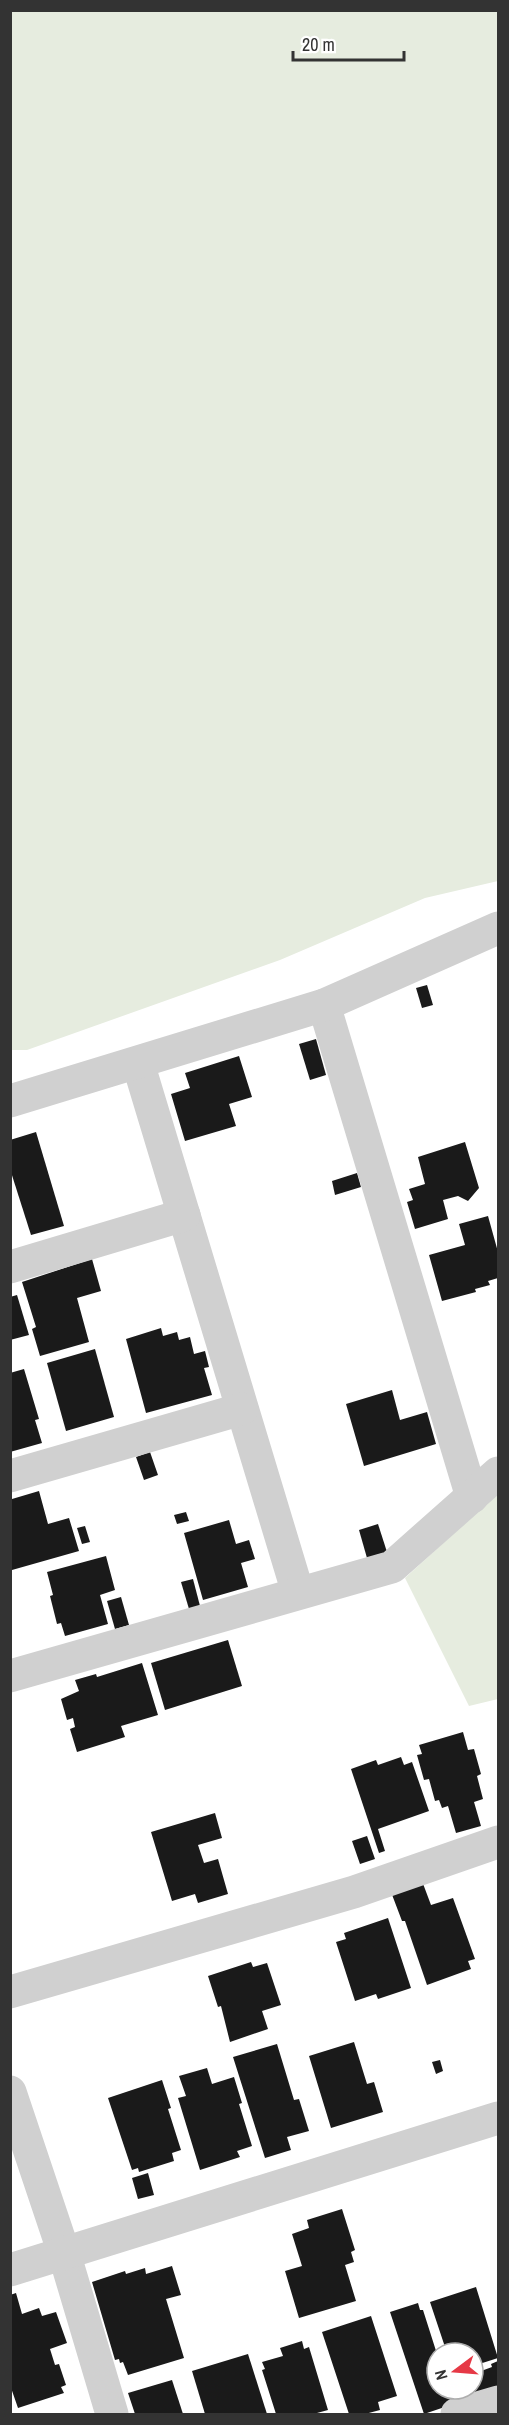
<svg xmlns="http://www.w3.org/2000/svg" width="509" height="2425" viewBox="0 0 509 2425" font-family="'Archivo Narrow',sans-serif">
<rect width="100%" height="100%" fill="#fff"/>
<g fill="#e6ecdf">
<path d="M 10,11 L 498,11 L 498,881 L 425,898 L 280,960 L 27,1050 L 11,1050 Z"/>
<path d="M 498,1493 L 498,1699 L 469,1706 L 405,1578 Z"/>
</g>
<g fill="#1a1a1a">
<path d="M 427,985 L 433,1005 L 422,1008 L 416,988 Z"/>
<path d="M 316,1039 L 326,1075 L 310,1080 L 299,1044 Z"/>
<path d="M 239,1056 L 252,1097 L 229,1104 L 236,1126 L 185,1141 L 171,1094 L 190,1088 L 185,1073 Z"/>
<path d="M 36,1132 L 64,1226 L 31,1235 L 10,1169 L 10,1140 Z"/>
<path d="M 465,1142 L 479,1188 L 468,1201 L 458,1196 L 443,1200 L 448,1219 L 415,1229 L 407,1202 L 413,1200 L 409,1189 L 425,1184 L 418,1157 Z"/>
<path d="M 357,1173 L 361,1187 L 335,1195 L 332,1181 Z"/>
<path d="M 488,1216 L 498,1252 L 498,1278 L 488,1281 L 490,1285 L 475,1289 L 476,1292 L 442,1301 L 429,1255 L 465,1245 L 459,1224 Z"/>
<path d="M 92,1259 L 101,1291 L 77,1298 L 89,1342 L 40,1356 L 32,1329 L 36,1327 L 22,1282 Z"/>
<path d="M 17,1295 L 29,1335 L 10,1340 L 10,1297 Z"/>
<path d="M 161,1328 L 163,1336 L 177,1332 L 179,1340 L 190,1337 L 194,1354 L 205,1351 L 209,1367 L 204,1368 L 212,1395 L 146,1413 L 126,1339 Z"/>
<path d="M 95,1349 L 114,1417 L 66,1431 L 47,1363 Z"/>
<path d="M 24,1369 L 39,1419 L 35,1420 L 42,1443 L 10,1452 L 10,1373 Z"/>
<path d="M 392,1390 L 400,1420 L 427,1412 L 436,1444 L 364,1466 L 346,1404 Z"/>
<path d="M 150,1452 L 158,1475 L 144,1480 L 136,1457 Z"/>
<path d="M 39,1491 L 48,1524 L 69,1518 L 79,1551 L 12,1570 L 10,1564 L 12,1499 Z"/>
<path d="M 186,1512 L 189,1521 L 177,1524 L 174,1515 Z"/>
<path d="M 229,1520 L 236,1544 L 249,1540 L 255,1559 L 241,1563 L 248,1587 L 203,1600 L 184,1533 Z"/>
<path d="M 378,1524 L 387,1552 L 367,1558 L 359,1530 Z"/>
<path d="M 85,1526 L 90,1542 L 82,1544 L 77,1528 Z"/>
<path d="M 106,1556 L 115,1590 L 100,1595 L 108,1624 L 65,1636 L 61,1623 L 57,1624 L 50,1596 L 53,1595 L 47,1572 Z"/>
<path d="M 193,1579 L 200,1606 L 189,1609 L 181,1582 Z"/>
<path d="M 121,1597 L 129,1625 L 115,1629 L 107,1601 Z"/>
<path d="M 228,1640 L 242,1686 L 165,1710 L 151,1663 Z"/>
<path d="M 142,1663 L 158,1715 L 121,1726 L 125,1737 L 77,1752 L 70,1729 L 75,1727 L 73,1718 L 67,1720 L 61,1699 L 79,1691 L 75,1680 L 96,1674 L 97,1677 Z"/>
<path d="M 463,1732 L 468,1750 L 474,1749 L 481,1774 L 477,1776 L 483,1799 L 474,1802 L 481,1826 L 456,1833 L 448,1806 L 442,1808 L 439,1800 L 435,1801 L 429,1779 L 424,1780 L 417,1755 L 422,1754 L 419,1745 Z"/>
<path d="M 401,1757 L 404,1765 L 412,1762 L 429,1811 L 378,1829 L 385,1851 L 379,1853 L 351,1769 L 376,1760 L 378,1765 Z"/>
<path d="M 215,1813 L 222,1838 L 198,1845 L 204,1863 L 218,1859 L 228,1894 L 198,1903 L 195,1894 L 172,1901 L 151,1832 Z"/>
<path d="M 367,1836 L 375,1859 L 360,1864 L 352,1841 Z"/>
<path d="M 422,1881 L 431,1905 L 453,1898 L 475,1959 L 468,1961 L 471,1969 L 427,1985 L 405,1921 L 402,1921 L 391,1892 Z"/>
<path d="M 388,1918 L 411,1988 L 378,1999 L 376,1994 L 355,2001 L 336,1942 L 346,1939 L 344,1933 Z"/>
<path d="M 251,1962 L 253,1967 L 267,1963 L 281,2005 L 262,2011 L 268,2029 L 230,2042 L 221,2006 L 218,2007 L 208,1976 Z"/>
<path d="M 354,2042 L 367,2084 L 374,2082 L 383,2112 L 331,2128 L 309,2056 Z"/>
<path d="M 277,2044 L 294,2100 L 299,2099 L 309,2131 L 287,2137 L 291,2150 L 265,2158 L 233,2057 Z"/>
<path d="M 440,2060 L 443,2071 L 436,2074 L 432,2062 Z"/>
<path d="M 207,2068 L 212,2084 L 234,2077 L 242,2103 L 239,2104 L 252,2146 L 237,2151 L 240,2157 L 200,2170 L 178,2098 L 186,2096 L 179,2076 Z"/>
<path d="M 162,2080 L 171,2108 L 168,2109 L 181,2150 L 172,2153 L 174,2161 L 139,2172 L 138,2168 L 132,2170 L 108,2098 Z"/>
<path d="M 148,2173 L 154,2195 L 138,2199 L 132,2178 Z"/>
<path d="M 342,2209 L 355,2250 L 351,2252 L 354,2262 L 345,2265 L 356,2301 L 299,2318 L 285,2271 L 302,2266 L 292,2234 L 309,2228 L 307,2220 Z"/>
<path d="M 172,2266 L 181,2295 L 166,2299 L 184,2358 L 128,2375 L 123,2362 L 120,2363 L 119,2359 L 115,2360 L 92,2282 L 125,2271 L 126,2274 L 145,2268 L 146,2274 Z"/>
<path d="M 476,2287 L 498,2358 L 473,2366 L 473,2353 L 447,2353 L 430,2302 Z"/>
<path d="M 16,2293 L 22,2314 L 39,2308 L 42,2316 L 56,2312 L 67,2343 L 50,2349 L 55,2365 L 59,2364 L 66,2385 L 61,2387 L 64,2393 L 18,2408 L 10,2385 L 10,2295 Z"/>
<path d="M 418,2303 L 420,2310 L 423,2310 L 437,2354 L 437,2389 L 473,2389 L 473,2374 L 492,2367 L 491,2364 L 498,2361 L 498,2389 L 424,2414 L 390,2312 Z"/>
<path d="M 371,2316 L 397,2396 L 378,2402 L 380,2410 L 365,2414 L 349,2414 L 322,2332 Z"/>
<path d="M 302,2341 L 304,2349 L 309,2347 L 328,2410 L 317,2413 L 318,2414 L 276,2414 L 262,2370 L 265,2369 L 262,2362 L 283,2356 L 280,2348 Z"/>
<path d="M 248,2354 L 267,2414 L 205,2414 L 192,2371 Z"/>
<path d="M 172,2380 L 183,2414 L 135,2414 L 128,2393 Z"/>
</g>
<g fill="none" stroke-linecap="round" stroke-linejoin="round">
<g stroke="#d0d0d0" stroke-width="33">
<path d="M 324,1005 L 472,1497"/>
<path d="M 138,1063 L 298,1593"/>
<path d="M 10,1101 L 324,1005 L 498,928"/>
<path d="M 10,1267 L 184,1215"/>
<path d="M 10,1476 L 242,1409"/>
<path d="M 10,1676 L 392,1567 L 498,1473"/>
<path d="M 10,1992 L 354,1892 L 498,1842"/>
<path d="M 10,2092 L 64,2253 L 112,2414"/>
<path d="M 10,2270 L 498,2118"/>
<path d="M 457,2414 L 498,2402"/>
</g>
</g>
<rect width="509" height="2425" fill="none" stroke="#333333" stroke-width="24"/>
<g transform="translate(455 2371) rotate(254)"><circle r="28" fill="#ffffff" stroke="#adadad" stroke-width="1.5"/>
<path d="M0-4.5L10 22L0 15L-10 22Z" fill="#e63946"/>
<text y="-9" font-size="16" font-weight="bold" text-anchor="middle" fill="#333333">N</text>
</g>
<path d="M293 51v9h111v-9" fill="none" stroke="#333333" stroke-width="3"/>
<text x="302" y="51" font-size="18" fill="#333333" stroke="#ffffff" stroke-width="4.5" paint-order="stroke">20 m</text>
</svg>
